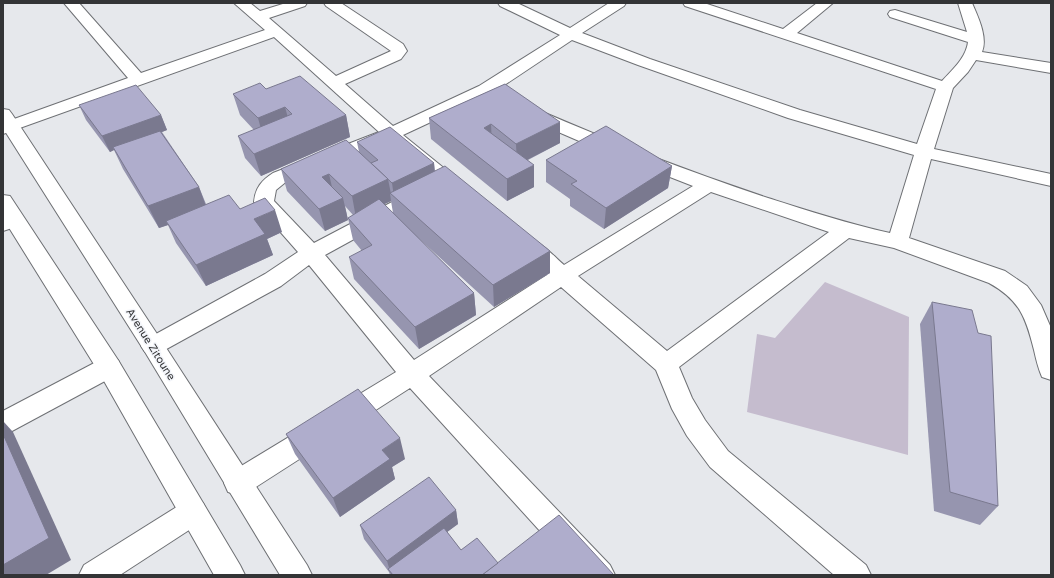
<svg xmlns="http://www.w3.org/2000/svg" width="1054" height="578" viewBox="0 0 1054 578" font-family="'Varela Round',sans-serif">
<rect width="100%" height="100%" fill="#e6e8ec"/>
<path fill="#c5bcce" d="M 825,282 L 909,317 L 908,455 L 747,412 L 757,334 L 775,338 Z"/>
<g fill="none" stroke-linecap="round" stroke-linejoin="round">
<defs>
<g id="minor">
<path d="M 64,3 L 79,3 L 141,73 L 265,30 L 234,3 L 250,3 L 260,11 L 286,3 L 307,3 L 305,6 L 269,18 L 336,76 L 391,51 L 326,6 L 324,3 L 341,3 L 403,44 L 407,51 L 401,59 L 345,84 L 393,126 L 479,86 L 560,35 L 500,6 L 498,3 L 517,3 L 570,28 L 609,3 L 626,3 L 624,6 L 582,33 L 650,59 L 800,110 L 917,144 L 936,89 L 685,6 L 683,3 L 704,3 L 783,29 L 817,3 L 833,3 L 797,33 L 942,81 C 952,70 966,58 968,42 L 890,17 L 888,14 L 890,11 L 895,10 L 967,32 L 958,3 L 972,3 C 978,17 988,37 982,52 L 1051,63 L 1051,73 L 976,60 L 968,72 L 953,88 L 934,149 L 1051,174 L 1051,186 L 931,159 L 909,238 L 1005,271 L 1027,286 L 1041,305 L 1051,328 L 1051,380 L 1042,377 C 1038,368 1036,359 1034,350 C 1026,318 1020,300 989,283 L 894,248 L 849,238 L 679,367 L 692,398 L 705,420 L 728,451 L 866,565 L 871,575 L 834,575 L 710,467 L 687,436 L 672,409 L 656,370 L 561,287 L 429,376 L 610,565 L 615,575 L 580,575 L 410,388 L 248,492 L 238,495 L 228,492 L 224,483 L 228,474 L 396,372 L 309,265 L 281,286 L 161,352 L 153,355 L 145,352 L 141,346 L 145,340 L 265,274 L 298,252 L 254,202 C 255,188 262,180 273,173 L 379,132 L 274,37 L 3,134 L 3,123 L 128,78 ZM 572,40 L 638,65 L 788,118 L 914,155 L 890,233 C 849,224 809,211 768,198 C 690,172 614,143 538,110 L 532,109 L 526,110 L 523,114 L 526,118 L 593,147 L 693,186 L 564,265 C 551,254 538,236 521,241 L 518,246 L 521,251 L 547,275 L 414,360 L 325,255 L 427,199 L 430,195 L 427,191 L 420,189 L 413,191 L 314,243 L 274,201 L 276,190 L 287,181 L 389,141 L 452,194 L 459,196 L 466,194 L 469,190 L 466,186 L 403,135 L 491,94 ZM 711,192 L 829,232 L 667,351 L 578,276 Z"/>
<path d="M 14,213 L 21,215 L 24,220 L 21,225 L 3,231 L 3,217 Z"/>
<path d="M 109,357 L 118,360 L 121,367 L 118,374 L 12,431 L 3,434 L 3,411 L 100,360 Z"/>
<path d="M 193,499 L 203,503 L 207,512 L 203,521 L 120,575 L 79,575 L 84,565 L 183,503 Z"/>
</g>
<g id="secondary">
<path d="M 3,109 L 9,110 L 12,114 L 161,340 L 307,565 L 312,575 L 280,575 L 145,352 L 3,128 Z"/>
<path d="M 3,195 L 10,196 L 118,360 L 240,565 L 245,575 L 214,575 L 100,374 L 3,218 Z"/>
</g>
</defs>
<use href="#minor" stroke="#6e7074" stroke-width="2"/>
<use href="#secondary" stroke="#6e7074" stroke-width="2"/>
<use href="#minor" fill="#fff" fill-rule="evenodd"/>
<use href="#secondary" fill="#fff" fill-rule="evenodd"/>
</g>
<g fill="#9695af" fill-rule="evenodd">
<path d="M 505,84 L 560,143 L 528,160 L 534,187 L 507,201 L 431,139 L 429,118 Z"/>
<path d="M 266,89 L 346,115 L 350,137 L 261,176 L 245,158 L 238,136 L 254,130 L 240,115 L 233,94 Z"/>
<path d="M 79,105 L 161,115 L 167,130 L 162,132 L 199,187 L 206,204 L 240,209 L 282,232 L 267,239 L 273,255 L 206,286 L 176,243 L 168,225 L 159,228 L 123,169 L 114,150 L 110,152 L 86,120 Z"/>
<path d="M 357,142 L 434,163 L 435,171 L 550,251 L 550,273 L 494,307 L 415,235 L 474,293 L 476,315 L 419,349 L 354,279 L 349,257 L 362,251 L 353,240 L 348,218 L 353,215 L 345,206 L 348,220 L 325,231 L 287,191 L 281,169 L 359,152 ZM 391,201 L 393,213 L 384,204 Z"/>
<path d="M 546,160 L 672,166 L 668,188 L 604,229 L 570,206 L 570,199 L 546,182 Z"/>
<path d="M 932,302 L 998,506 L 980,525 L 934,511 L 920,324 Z"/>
<path d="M 286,434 L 405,459 L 392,467 L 395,479 L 340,517 L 295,454 Z"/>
<path d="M 456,510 L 458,524 L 447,532 L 461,550 L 498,563 L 614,575 L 390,575 L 389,572 L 364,539 L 360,525 Z"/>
</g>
<g fill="#7a798f">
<path d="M 285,107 L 291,129 L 264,140 L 258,118 Z"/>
<path d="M 161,115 L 167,130 L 115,150 L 113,147 L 114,150 L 110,152 L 102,136 Z"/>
<path d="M 346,115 L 350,137 L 261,176 L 254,154 Z"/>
<path d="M 560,122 L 560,143 L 517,165 L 516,144 Z"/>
<path d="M 491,124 L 492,146 L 484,128 Z"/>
<path d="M 434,163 L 435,178 L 394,197 L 392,183 Z"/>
<path d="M 534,165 L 534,187 L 507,201 L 507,179 Z"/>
<path d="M 672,166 L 668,188 L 604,229 L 606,208 Z"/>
<path d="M 329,174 L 334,196 L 322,177 Z"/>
<path d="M 388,179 L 391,194 L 390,193 L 391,201 L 356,218 L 352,196 Z"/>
<path d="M 199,187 L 207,209 L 166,221 L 168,225 L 159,228 L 148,206 Z"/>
<path d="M 343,198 L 348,220 L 325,231 L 319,209 Z"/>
<path d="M 275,210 L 282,232 L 267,239 L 273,255 L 206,286 L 196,265 L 254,219 Z"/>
<path d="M 550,251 L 550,273 L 494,307 L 493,285 Z"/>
<path d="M 474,293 L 476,315 L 419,349 L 415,327 Z"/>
<path d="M 3,421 L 13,432 L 71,560 L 46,575 L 3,575 Z"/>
<path d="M 400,438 L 405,459 L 392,467 L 395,479 L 340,517 L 333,498 L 382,450 Z"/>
<path d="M 456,510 L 458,524 L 391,573 L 390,571 L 387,561 Z"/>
</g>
<g fill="#afadcc" stroke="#7a798f">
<path d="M 300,76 L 346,115 L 254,154 L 238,136 L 292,114 L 285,107 L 258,118 L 233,94 L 260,83 L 266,89 Z"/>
<path d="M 505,84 L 560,122 L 516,144 L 491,124 L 484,128 L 534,165 L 507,179 L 429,118 Z"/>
<path d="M 136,85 L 161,115 L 102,136 L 79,105 Z"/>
<path d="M 606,126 L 672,166 L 606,208 L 571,184 L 577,181 L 546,160 Z"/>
<path d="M 390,127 L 434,163 L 392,183 L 371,163 L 378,160 L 357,142 Z"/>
<path d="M 160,131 L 199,187 L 148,206 L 113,147 Z"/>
<path d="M 346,140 L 388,179 L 352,196 L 329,174 L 322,177 L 343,198 L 319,209 L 281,169 Z"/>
<path d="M 445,166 L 550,251 L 493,285 L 390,193 Z"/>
<path d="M 229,195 L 240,209 L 265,198 L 275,210 L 254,219 L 265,234 L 196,265 L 166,221 Z"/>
<path d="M 379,199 L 474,293 L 415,327 L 349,257 L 372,245 L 348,218 Z"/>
<path d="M 932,302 L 972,310 L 978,333 L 991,336 L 998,506 L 950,492 Z"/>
<path d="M 358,389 L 400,438 L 382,450 L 390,459 L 333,498 L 286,434 Z"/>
<path d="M 3,434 L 49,538 L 3,565 Z"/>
<path d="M 429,477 L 456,510 L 387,561 L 360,525 Z"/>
<path d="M 559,515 L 614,575 L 482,575 Z"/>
<path d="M 444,528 L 461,550 L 477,538 L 498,563 L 482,575 L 393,575 L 388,569 Z"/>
</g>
<g text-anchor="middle" stroke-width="3" stroke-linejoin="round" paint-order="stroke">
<g font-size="11" fill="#333436" stroke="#f3f5fa">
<text transform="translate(151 344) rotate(58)" y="4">Avenue Zitoune</text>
</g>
</g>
<rect width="1054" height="578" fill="none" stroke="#333436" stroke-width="8"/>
</svg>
